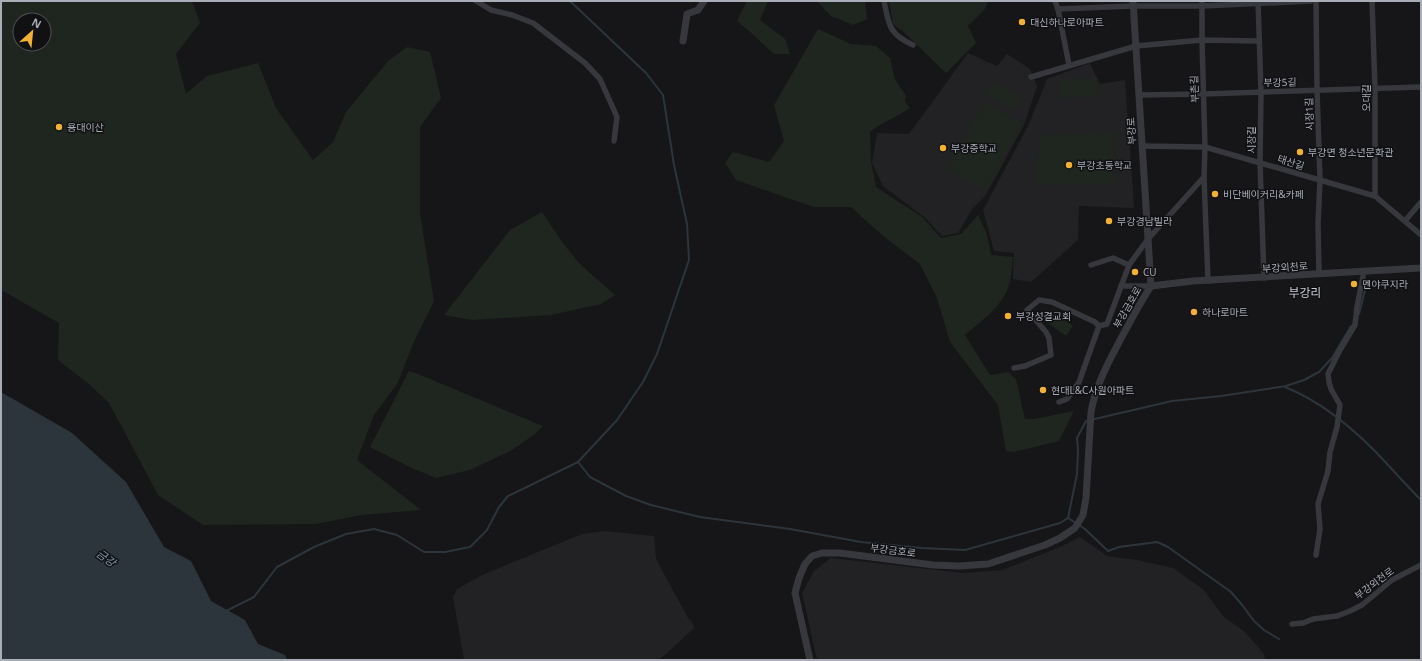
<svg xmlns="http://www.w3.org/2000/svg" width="1422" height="661" viewBox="0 0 1422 661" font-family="'Noto Sans','Noto Sans KR',sans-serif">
<rect width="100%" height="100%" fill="#161618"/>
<g fill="#222225">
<path d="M 968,53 L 997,66 L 1007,54 L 1030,69 L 1037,86 L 1024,125 L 986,195 L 973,208 L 958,233 L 942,236 L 924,217 L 883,186 L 872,163 L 877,133 L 909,134 Z"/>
<path d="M 1090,63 L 1100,84 L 1125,80 L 1134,208 L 1079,206 L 1078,240 L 1031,282 L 1013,279 L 1014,253 L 994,251 L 983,210 L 1029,124 L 1047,79 Z"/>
<path d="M 605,531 L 654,536 L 656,559 L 688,618 L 692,622 L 694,628 L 664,656 L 657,660 L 464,660 L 453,597 L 457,589 L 482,575 L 560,543 L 582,534 Z"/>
<path d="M 1080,537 L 1107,556 L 1137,560 L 1173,568 L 1203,589 L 1223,616 L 1245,632 L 1264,654 L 1265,660 L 817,660 L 802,593 L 814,571 L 831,558 L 963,573 L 1002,570 L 1060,547 Z"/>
</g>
<g fill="#1e261f" fill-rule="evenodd">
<path d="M 1,1 L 192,1 L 200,23 L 176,54 L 186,94 L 207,76 L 258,63 L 276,108 L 313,160 L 333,142 L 346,112 L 388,61 L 407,47 L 430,52 L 441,98 L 420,127 L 420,213 L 434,301 L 416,337 L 397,384 L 374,415 L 357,460 L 421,510 L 362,515 L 316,524 L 203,525 L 158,495 L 109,403 L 90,385 L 58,360 L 59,323 L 1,290 ZM 20,20 L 44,20 L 44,44 L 20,44 Z"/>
<path d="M 747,1 L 768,1 L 760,20 L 785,39 L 790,54 L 774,54 L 749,31 L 737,21 Z"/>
<path d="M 817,1 L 865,1 L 867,19 L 853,25 L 831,16 Z"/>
<path d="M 889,1 L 988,1 L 985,9 L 968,26 L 976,43 L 946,73 L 905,33 L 893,24 Z"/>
<path d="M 818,29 L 851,44 L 876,46 L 890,58 L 895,79 L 906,96 L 905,102 L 910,108 C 897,117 882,122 870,132 L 871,161 L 876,187 L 922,217 L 941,238 L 961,234 L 978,215 L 987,234 L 991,255 L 1013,257 C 1012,265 1012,274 1010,282 C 1003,307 983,319 965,335 L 990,375 L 1008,372 L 1016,379 L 1025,419 L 1034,419 L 1074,411 L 1059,441 L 1014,452 L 1006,451 L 998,405 L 950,342 L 937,298 L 920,264 L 883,236 L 851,207 L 814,207 L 736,180 L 725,163 L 733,152 L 769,162 L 784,141 L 774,105 Z"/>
<path d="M 1096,78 L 1097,96 L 1061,98 L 1061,79 Z"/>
<path d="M 993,81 L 1021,96 L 1014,110 L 986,95 Z"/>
<path d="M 985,102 L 1022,123 L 985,191 L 947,170 Z"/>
<path d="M 1113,133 L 1115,184 L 1035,185 L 1037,158 L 1041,135 Z"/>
<path d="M 542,212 L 562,242 L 580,264 L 615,295 L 601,304 L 551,315 L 472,320 L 444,315 L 510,230 Z"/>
<path d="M 1052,311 L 1073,326 L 1066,336 L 1045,321 Z"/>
<path d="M 409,371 L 418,374 L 543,426 L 535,434 L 512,450 L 470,470 L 436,478 L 412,468 L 370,447 Z"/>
</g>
<path fill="#2c353c" d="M 1,392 L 72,433 L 126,482 L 164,547 L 191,561 L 211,601 L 245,620 L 258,644 L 285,655 L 287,660 L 1,660 Z"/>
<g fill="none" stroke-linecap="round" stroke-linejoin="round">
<g stroke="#2c353c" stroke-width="2">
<path d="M 1359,314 L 1367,282"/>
<path d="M 1285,387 C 1325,403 1360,434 1389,466 C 1400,478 1410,489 1421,500"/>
<path d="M 578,462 L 590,477 L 626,496 L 651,505 L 700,517 L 790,529 L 861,542 L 922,548 L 965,550 L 1060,523 L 1068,518 L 1077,474 L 1078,450 L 1077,438 L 1086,421 L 1172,401 L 1221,396 L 1286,386 L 1304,380 L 1319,372 L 1332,358 L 1351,326"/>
<path d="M 1068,518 L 1085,529 L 1108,551 L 1119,547 L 1157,542 L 1168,547 L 1231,592 L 1243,606 L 1254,621 L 1264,630 L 1279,639"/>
<path d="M 226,611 L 254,597 L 277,567 L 314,547 L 346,534 L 374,529 L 397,535 L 424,552 L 445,552 L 470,547 L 487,530 L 499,507 L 508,496 L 578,462 L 617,420 L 643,382 L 657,354 L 689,260 L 687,224 L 674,165 L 663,95 L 646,73 L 570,1"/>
</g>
<g stroke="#37383d" stroke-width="5.5">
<path d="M 476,1 L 491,10 L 512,15 L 533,23 L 585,63 L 600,79 L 617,117 L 614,141"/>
<path d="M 884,1 C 889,26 889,34 913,45"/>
<path d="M 1055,1 L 1058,9 L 1069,65"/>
<path d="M 1202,1 L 1202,40 L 1205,147 L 1204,177 L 1208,281"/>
<path d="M 1258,1 L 1261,92 L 1260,162 L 1264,278"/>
<path d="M 1316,1 L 1317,90 L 1320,180 L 1318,224 L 1319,274"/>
<path d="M 1372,1 L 1375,89 L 1375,196"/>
<path d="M 1058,9 L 1133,6 L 1202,6 L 1311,1"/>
<path d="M 1031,77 L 1136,46 L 1202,40 L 1259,41"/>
<path d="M 1139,95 L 1203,94 L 1421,87"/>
<path d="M 1142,146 L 1205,147 L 1375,196 L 1421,235"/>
<path d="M 1405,221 L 1421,202"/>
<path d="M 1091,265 L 1113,258 L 1129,265"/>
<path d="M 1121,286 L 1151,286"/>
<path d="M 1099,326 L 1107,324 L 1129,265 L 1148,239 L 1204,177"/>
<path d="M 1014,368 L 1025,366 L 1051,355 L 1049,338 L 1046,332 L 1027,310 L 1039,300 L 1052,302 L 1095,322 L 1099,326"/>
<path d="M 1059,402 L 1067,399 L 1079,382 L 1099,326"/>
<path d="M 1316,555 L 1320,529 L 1318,504 L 1328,471 L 1330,452 L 1337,427 L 1340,405 L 1331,389 L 1329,382 L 1328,374 L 1340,350 L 1355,325 L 1357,307 L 1364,271"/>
<path d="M 1292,624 L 1303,623 L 1313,619 L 1337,616 L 1350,611 L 1362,605 L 1392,580 L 1421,565"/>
</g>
<g stroke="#37383d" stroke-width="7">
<path d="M 1133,1 L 1151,286"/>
<path d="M 683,41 L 687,14 L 698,10 L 704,1"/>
<path d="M 1151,286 L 1193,281 L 1421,268"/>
<path d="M 810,660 L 795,593 L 799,578 L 805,564 L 812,556 L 822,553 L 840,553 L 933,565 L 959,566 L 988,564 L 1045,545 L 1060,538 L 1075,528 L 1083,515 L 1086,498 L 1091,412 C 1095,389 1105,368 1116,348 C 1127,327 1138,306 1151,286"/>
</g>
</g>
<g fill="#f2b134" stroke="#111113" stroke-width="1.5">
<circle cx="1022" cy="22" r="4"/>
<circle cx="59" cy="127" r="4"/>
<circle cx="943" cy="148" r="4"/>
<circle cx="1300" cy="152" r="4"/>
<circle cx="1069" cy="165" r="4"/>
<circle cx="1215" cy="194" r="4"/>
<circle cx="1109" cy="221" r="4"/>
<circle cx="1135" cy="272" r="4"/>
<circle cx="1354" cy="284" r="4"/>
<circle cx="1194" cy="312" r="4"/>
<circle cx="1008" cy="316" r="4"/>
<circle cx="1043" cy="390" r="4"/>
</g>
<g text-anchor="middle" stroke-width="3" stroke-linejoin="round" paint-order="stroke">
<g font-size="10" fill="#a8adb8" stroke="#111113" text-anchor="start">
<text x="1030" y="26">대신하나로아파트</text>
<text x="67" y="131">용대이산</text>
<text x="951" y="152">부강중학교</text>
<text x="1308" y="156">부강면 청소년문화관</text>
<text x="1077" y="169">부강초등학교</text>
<text x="1223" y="198">비단베이커리&amp;카페</text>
<text x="1117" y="225">부강경남빌라</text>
<text x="1143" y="276">CU</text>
<text x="1362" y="288">멘야쿠지라</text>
<text x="1202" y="316">하나로마트</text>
<text x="1016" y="320">부강성결교회</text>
<text x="1051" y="394">현대L&amp;C사원아파트</text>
</g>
<g font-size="10" fill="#a8adb8" stroke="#111113">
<text transform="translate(1280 82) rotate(-1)" y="4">부강5길</text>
<text transform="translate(1194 89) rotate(-92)" y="4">부촌길</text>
<text transform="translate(1366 98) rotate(-90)" y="4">오대길</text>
<text transform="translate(1309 114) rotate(-92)" y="4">시장1길</text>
<text transform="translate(1131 131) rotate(-93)" y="4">부강로</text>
<text transform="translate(1251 140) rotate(-90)" y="4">시장길</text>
<text transform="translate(1291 162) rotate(17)" y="4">태산길</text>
<text transform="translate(1285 267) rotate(-4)" y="4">부강외천로</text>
<text transform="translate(1127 307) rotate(-60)" y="4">부강금호로</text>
<text transform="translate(893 550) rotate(7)" y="4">부강금호로</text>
<text transform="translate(1374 583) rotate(-37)" y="4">부강외천로</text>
</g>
<g font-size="11" font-style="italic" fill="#7f9bb3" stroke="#111113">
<text transform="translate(106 558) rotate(36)" y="4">금강</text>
</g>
<g font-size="12" fill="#c9ccd4" stroke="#111113">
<text x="1305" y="297">부강리</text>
</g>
</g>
<rect width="1422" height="661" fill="none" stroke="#a8adb8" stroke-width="4"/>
<g transform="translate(32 32) rotate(27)"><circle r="19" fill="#111113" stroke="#4d4f55"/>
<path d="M0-3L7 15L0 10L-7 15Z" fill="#f2b134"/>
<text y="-6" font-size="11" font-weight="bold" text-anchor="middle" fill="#a8adb8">N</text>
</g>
</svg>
